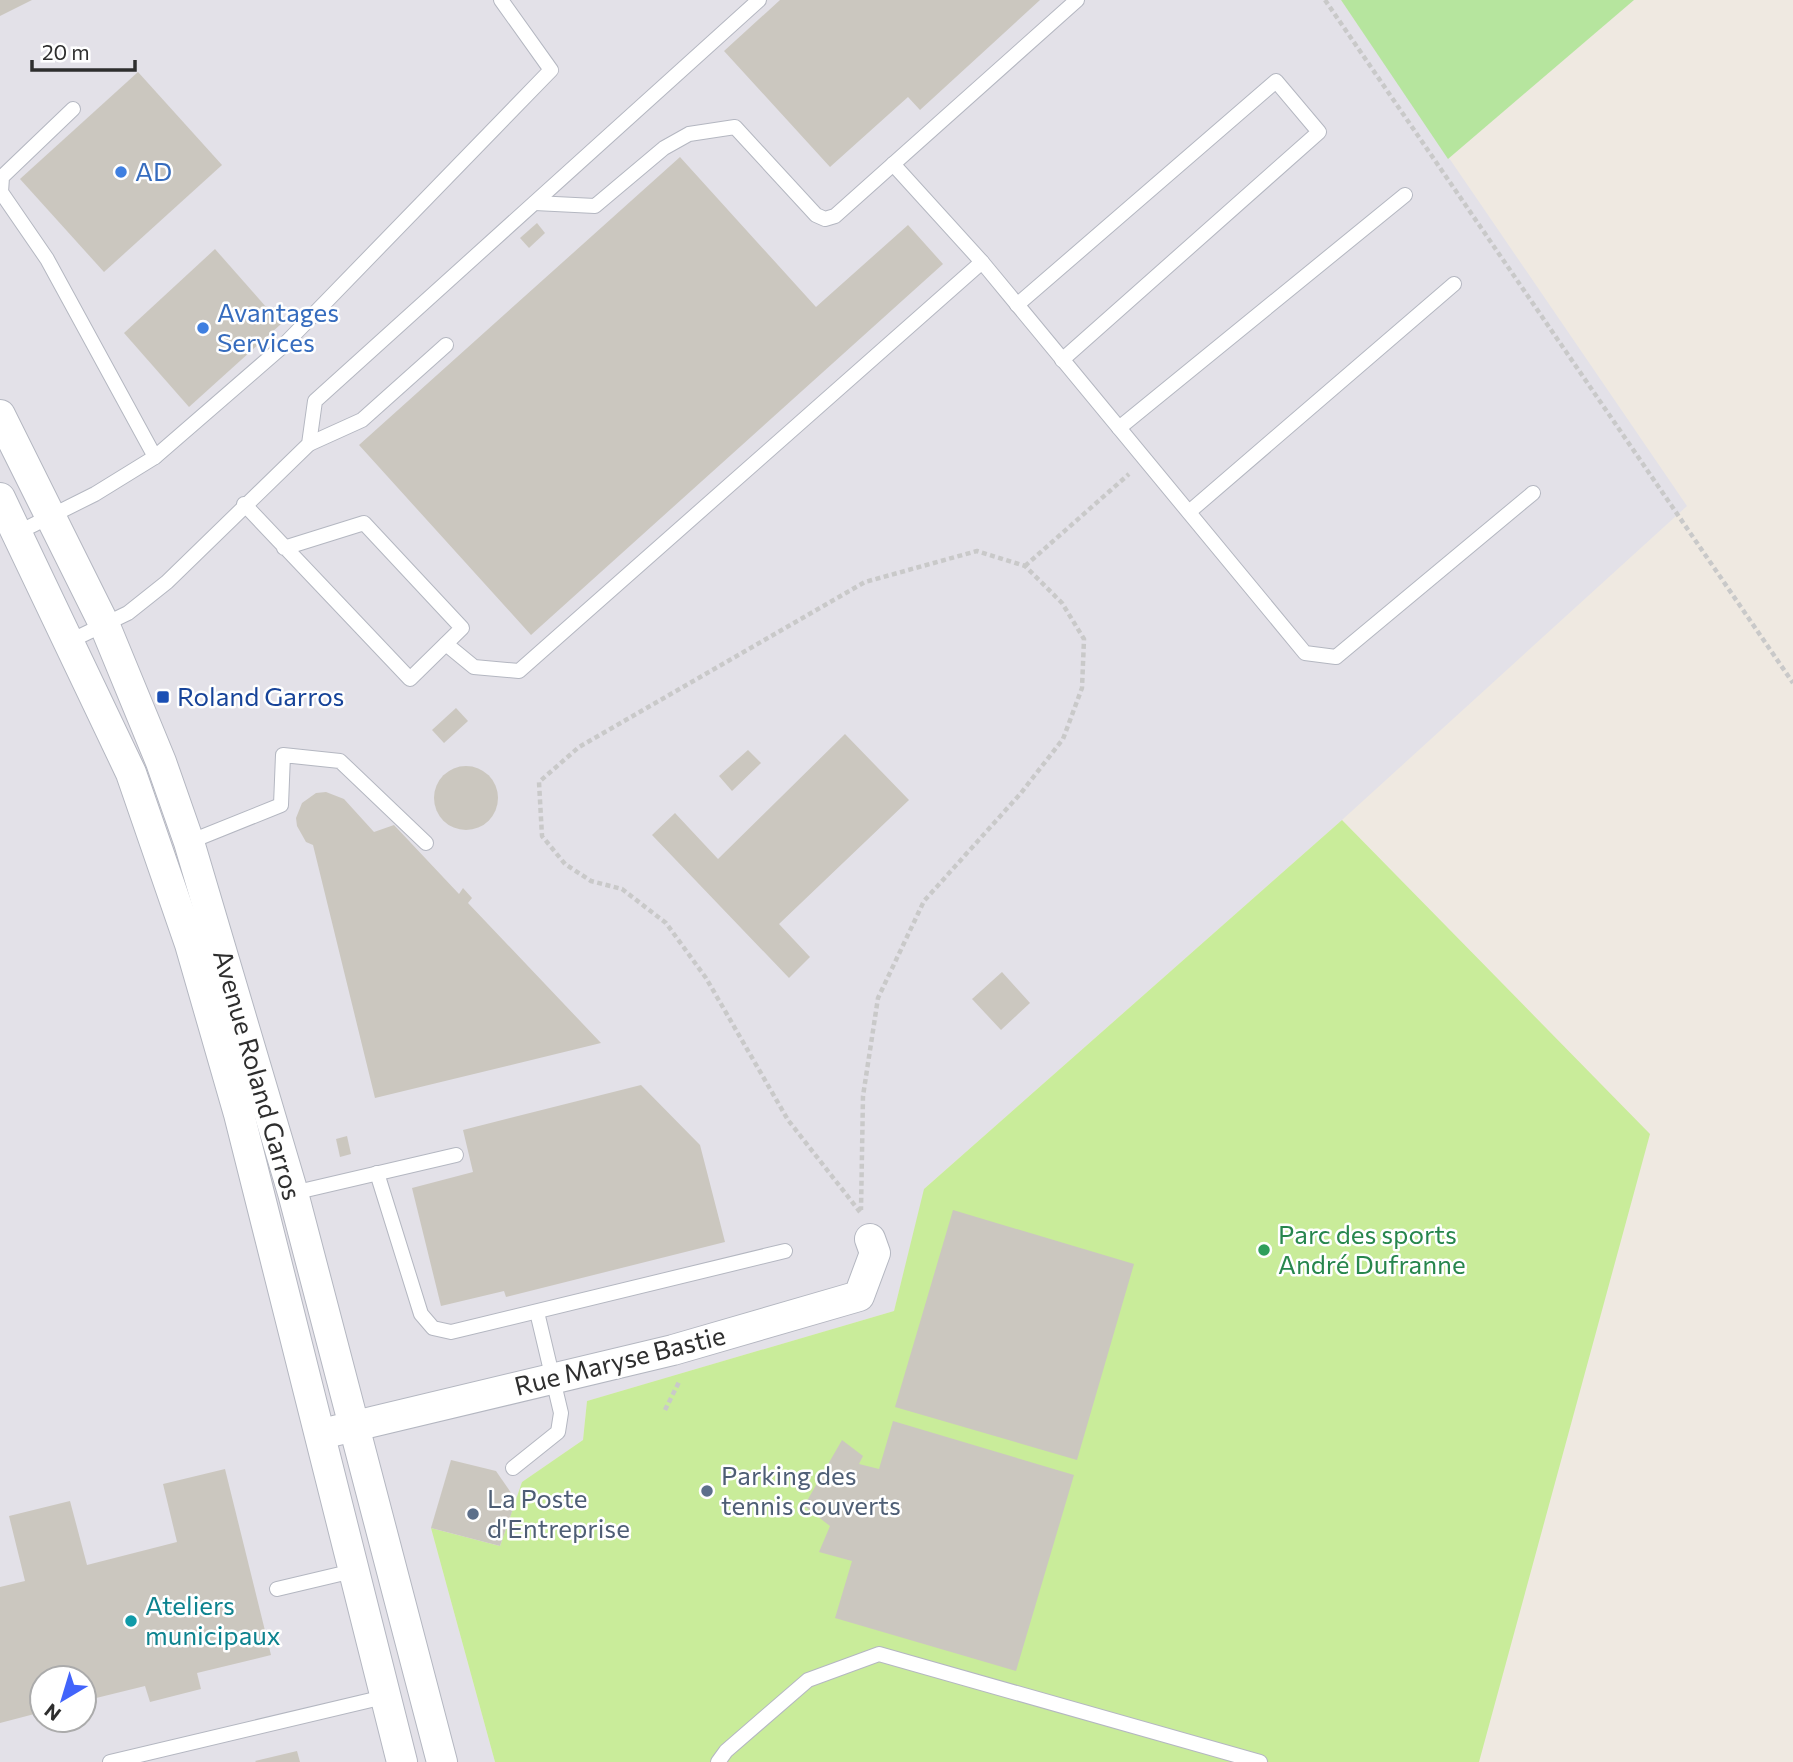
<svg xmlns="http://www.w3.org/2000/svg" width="1793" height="1762" viewBox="0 0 1793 1762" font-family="Commissioner,sans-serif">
<rect width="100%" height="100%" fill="#efe9e1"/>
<path fill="#e3e1e8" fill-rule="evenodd" d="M 0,0 L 1341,0 L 1687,506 L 1342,820 L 925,1188 L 894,1311 L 587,1401 L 583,1440 L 522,1482 L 500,1546 L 431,1528 L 495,1762 L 0,1762 ZM 42,1678 L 84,1678 L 84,1720 L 42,1720 Z"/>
<path fill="#b6e59e" d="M 1341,0 L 1634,0 L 1448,159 Z"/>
<path fill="#c9ec9a" d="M 1342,820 L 1650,1134 L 1479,1762 L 495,1762 L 431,1528 L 500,1546 L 522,1482 L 583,1440 L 587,1401 L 894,1311 L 924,1189 Z"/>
<g fill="#cbc7bf">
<path d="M 0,0 L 32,0 L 0,16 Z"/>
<path d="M 780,0 L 1040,0 L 920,110 L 908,97 L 830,167 L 724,51 Z"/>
<path d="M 138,72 L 222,165 L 104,272 L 20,179 Z"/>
<path d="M 680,157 L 816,307 L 908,225 L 943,264 L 531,635 L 359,445 Z"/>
<path d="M 537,223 L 545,233 L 529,248 L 520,238 Z"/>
<path d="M 215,249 L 281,324 L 189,407 L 124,333 Z"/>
<path d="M 456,708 L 468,721 L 444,743 L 432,730 Z"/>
<path d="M 845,734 L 909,800 L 779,924 L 810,957 L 789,978 L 652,835 L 675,813 L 718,859 Z"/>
<path d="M 748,750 L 761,763 L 732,791 L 719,776 Z"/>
<circle cx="466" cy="798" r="32"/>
<path d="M 326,792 L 344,799 L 374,832 L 394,825 L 459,894 L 463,888 L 472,898 L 468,903 L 601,1043 L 375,1098 L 313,845 L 306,842 L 297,826 L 296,818 L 302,803 L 316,793 Z"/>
<path d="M 1002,972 L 1030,1003 L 1001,1030 L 972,999 Z"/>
<path d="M 641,1085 L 700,1145 L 725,1242 L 506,1297 L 504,1291 L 441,1306 L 412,1188 L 473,1172 L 463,1130 Z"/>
<path d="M 347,1136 L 351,1154 L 340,1157 L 336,1139 Z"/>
<path d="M 953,1210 L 1134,1264 L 1077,1460 L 895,1407 Z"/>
<path d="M 893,1421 L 1074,1475 L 1016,1671 L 835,1618 L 852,1561 L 819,1552 L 830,1526 L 804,1506 L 842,1440 L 863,1456 L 859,1464 L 879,1469 Z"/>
<path d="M 451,1460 L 496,1471 L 516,1500 L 500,1546 L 431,1528 Z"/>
<path d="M 225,1469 L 271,1655 L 197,1673 L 201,1689 L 150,1702 L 145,1686 L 84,1701 L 84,1678 L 42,1678 L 42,1712 L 0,1723 L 0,1587 L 25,1581 L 9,1516 L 70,1501 L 87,1565 L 177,1542 L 163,1484 Z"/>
<path d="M 297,1751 L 300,1762 L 256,1762 L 255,1761 Z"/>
</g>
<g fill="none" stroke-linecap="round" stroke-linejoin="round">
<defs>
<g id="lane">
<path d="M 73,109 L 2,177 L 1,192 L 47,259 L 155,457"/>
<path d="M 535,203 L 595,206 L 664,148 L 689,134 L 735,127 L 816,215 L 825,219 L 835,216 L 1077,0"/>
<path d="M 982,262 L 1305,653 L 1336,657 L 1533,493"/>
<path d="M 1017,305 L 1276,81 L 1319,132 L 1062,360"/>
<path d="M 1119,428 L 1405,195"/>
<path d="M 309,444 L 362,420 L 446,345"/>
<path d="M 244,504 L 410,679 L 462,628 L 364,523 L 284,548"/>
<path d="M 1189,512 L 1454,284"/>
<path d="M 17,533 L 95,494 L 155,457 L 283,346 L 551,70 L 501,0"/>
<path d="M 68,642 L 128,613 L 167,582 L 309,444 L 315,401 L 759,0"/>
<path d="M 446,644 L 474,667 L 519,671 L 982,262 L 893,164"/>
<path d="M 189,842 L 281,805 L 283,755 L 340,761 L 426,843"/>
<path d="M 377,1173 L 421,1314 L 433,1328 L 451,1332 L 785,1251"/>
<path d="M 293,1193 L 456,1155"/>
<path d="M 513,1468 L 558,1432 L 561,1413 L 537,1312"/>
<path d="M 277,1589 L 353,1571"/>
<path d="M 110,1762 L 384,1697"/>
<path d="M 718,1762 L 726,1751 L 808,1680 L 879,1654 L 1260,1762"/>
</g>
<g id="street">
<path d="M 0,415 L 105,626 L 161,762 L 189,842 L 293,1193 L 442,1762"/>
<path d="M 0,498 L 131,773 L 190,944 L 239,1114 L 402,1762"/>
<path d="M 334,1431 L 673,1350 L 859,1296 L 875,1253 L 870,1239"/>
</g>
</defs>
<use href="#lane" stroke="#b4b7c1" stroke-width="16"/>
<use href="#street" stroke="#b4b7c1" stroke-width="32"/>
<g stroke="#c9c9c9" stroke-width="4.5" stroke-dasharray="5 3.5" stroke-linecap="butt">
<path d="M 1325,0 L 1793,683"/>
<path d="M 1025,566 L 1129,474"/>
<path d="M 860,1212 L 788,1120 L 706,978 L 666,923 L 622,889 L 591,881 L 565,864 L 542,836 L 539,782 L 579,747 L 865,582 L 977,551 L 1025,566 L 1062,603 L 1084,639 L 1082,688 L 1063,739 L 1021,793 L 924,901 L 878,998 L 863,1096 L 861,1210"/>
<path d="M 665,1410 L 679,1382"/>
</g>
<use href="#lane" stroke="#fff" stroke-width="14"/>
<use href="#street" stroke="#fff" stroke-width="30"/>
</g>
<g fill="#3f7fe0" stroke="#fff" stroke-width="2.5">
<circle cx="121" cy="172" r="7"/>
<circle cx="203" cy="328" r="7"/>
</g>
<rect fill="#1a4fb4" stroke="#fff" stroke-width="2.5" x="156" y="690" width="14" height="14" rx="3.5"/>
<circle fill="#2e9e5b" stroke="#fff" stroke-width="2.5" cx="1264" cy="1250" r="7"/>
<g fill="#5c6f8a" stroke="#fff" stroke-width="2.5">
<circle cx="707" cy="1491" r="7"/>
<circle cx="473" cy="1514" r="7"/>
</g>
<circle fill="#0f9aa8" stroke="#fff" stroke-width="2.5" cx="131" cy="1621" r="7"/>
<g text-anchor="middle" stroke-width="5" stroke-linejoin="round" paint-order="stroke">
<g font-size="26" fill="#366cbe" stroke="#fff" text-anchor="start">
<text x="135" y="181">AD</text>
<text x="217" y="322">Avantages<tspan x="217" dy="30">Services</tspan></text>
</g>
<g font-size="26" fill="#164399" stroke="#fff" text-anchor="start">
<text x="177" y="706">Roland Garros</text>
</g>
<g font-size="26" fill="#2e2e2e" stroke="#fff">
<text transform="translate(257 1075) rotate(74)" y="9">Avenue Roland Garros</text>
<text transform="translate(620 1361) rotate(-14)" y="9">Rue Maryse Bastie</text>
</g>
<g font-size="26" fill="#27864d" stroke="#fff" text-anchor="start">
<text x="1278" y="1244">Parc des sports<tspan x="1278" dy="30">André Dufranne</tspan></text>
</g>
<g font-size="26" fill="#4e5e75" stroke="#fff" text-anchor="start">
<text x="721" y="1485">Parking des<tspan x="721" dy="30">tennis couverts</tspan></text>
<text x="487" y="1508">La Poste<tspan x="487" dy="30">d'Entreprise</tspan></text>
</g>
<g font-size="26" fill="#0d838f" stroke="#fff" text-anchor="start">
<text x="145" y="1615">Ateliers<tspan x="145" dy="30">municipaux</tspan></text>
</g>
</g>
<g transform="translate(63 1699) rotate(218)"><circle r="33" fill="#ffffff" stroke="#ababab" stroke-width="2"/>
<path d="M0-5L12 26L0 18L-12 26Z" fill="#4264fb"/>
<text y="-10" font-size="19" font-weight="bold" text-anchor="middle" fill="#2e2e2e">N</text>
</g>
<path d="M32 60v10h103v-10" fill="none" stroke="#2e2e2e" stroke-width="3.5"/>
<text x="42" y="60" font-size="21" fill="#2e2e2e" stroke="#ffffff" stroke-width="5" paint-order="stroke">20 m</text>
</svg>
